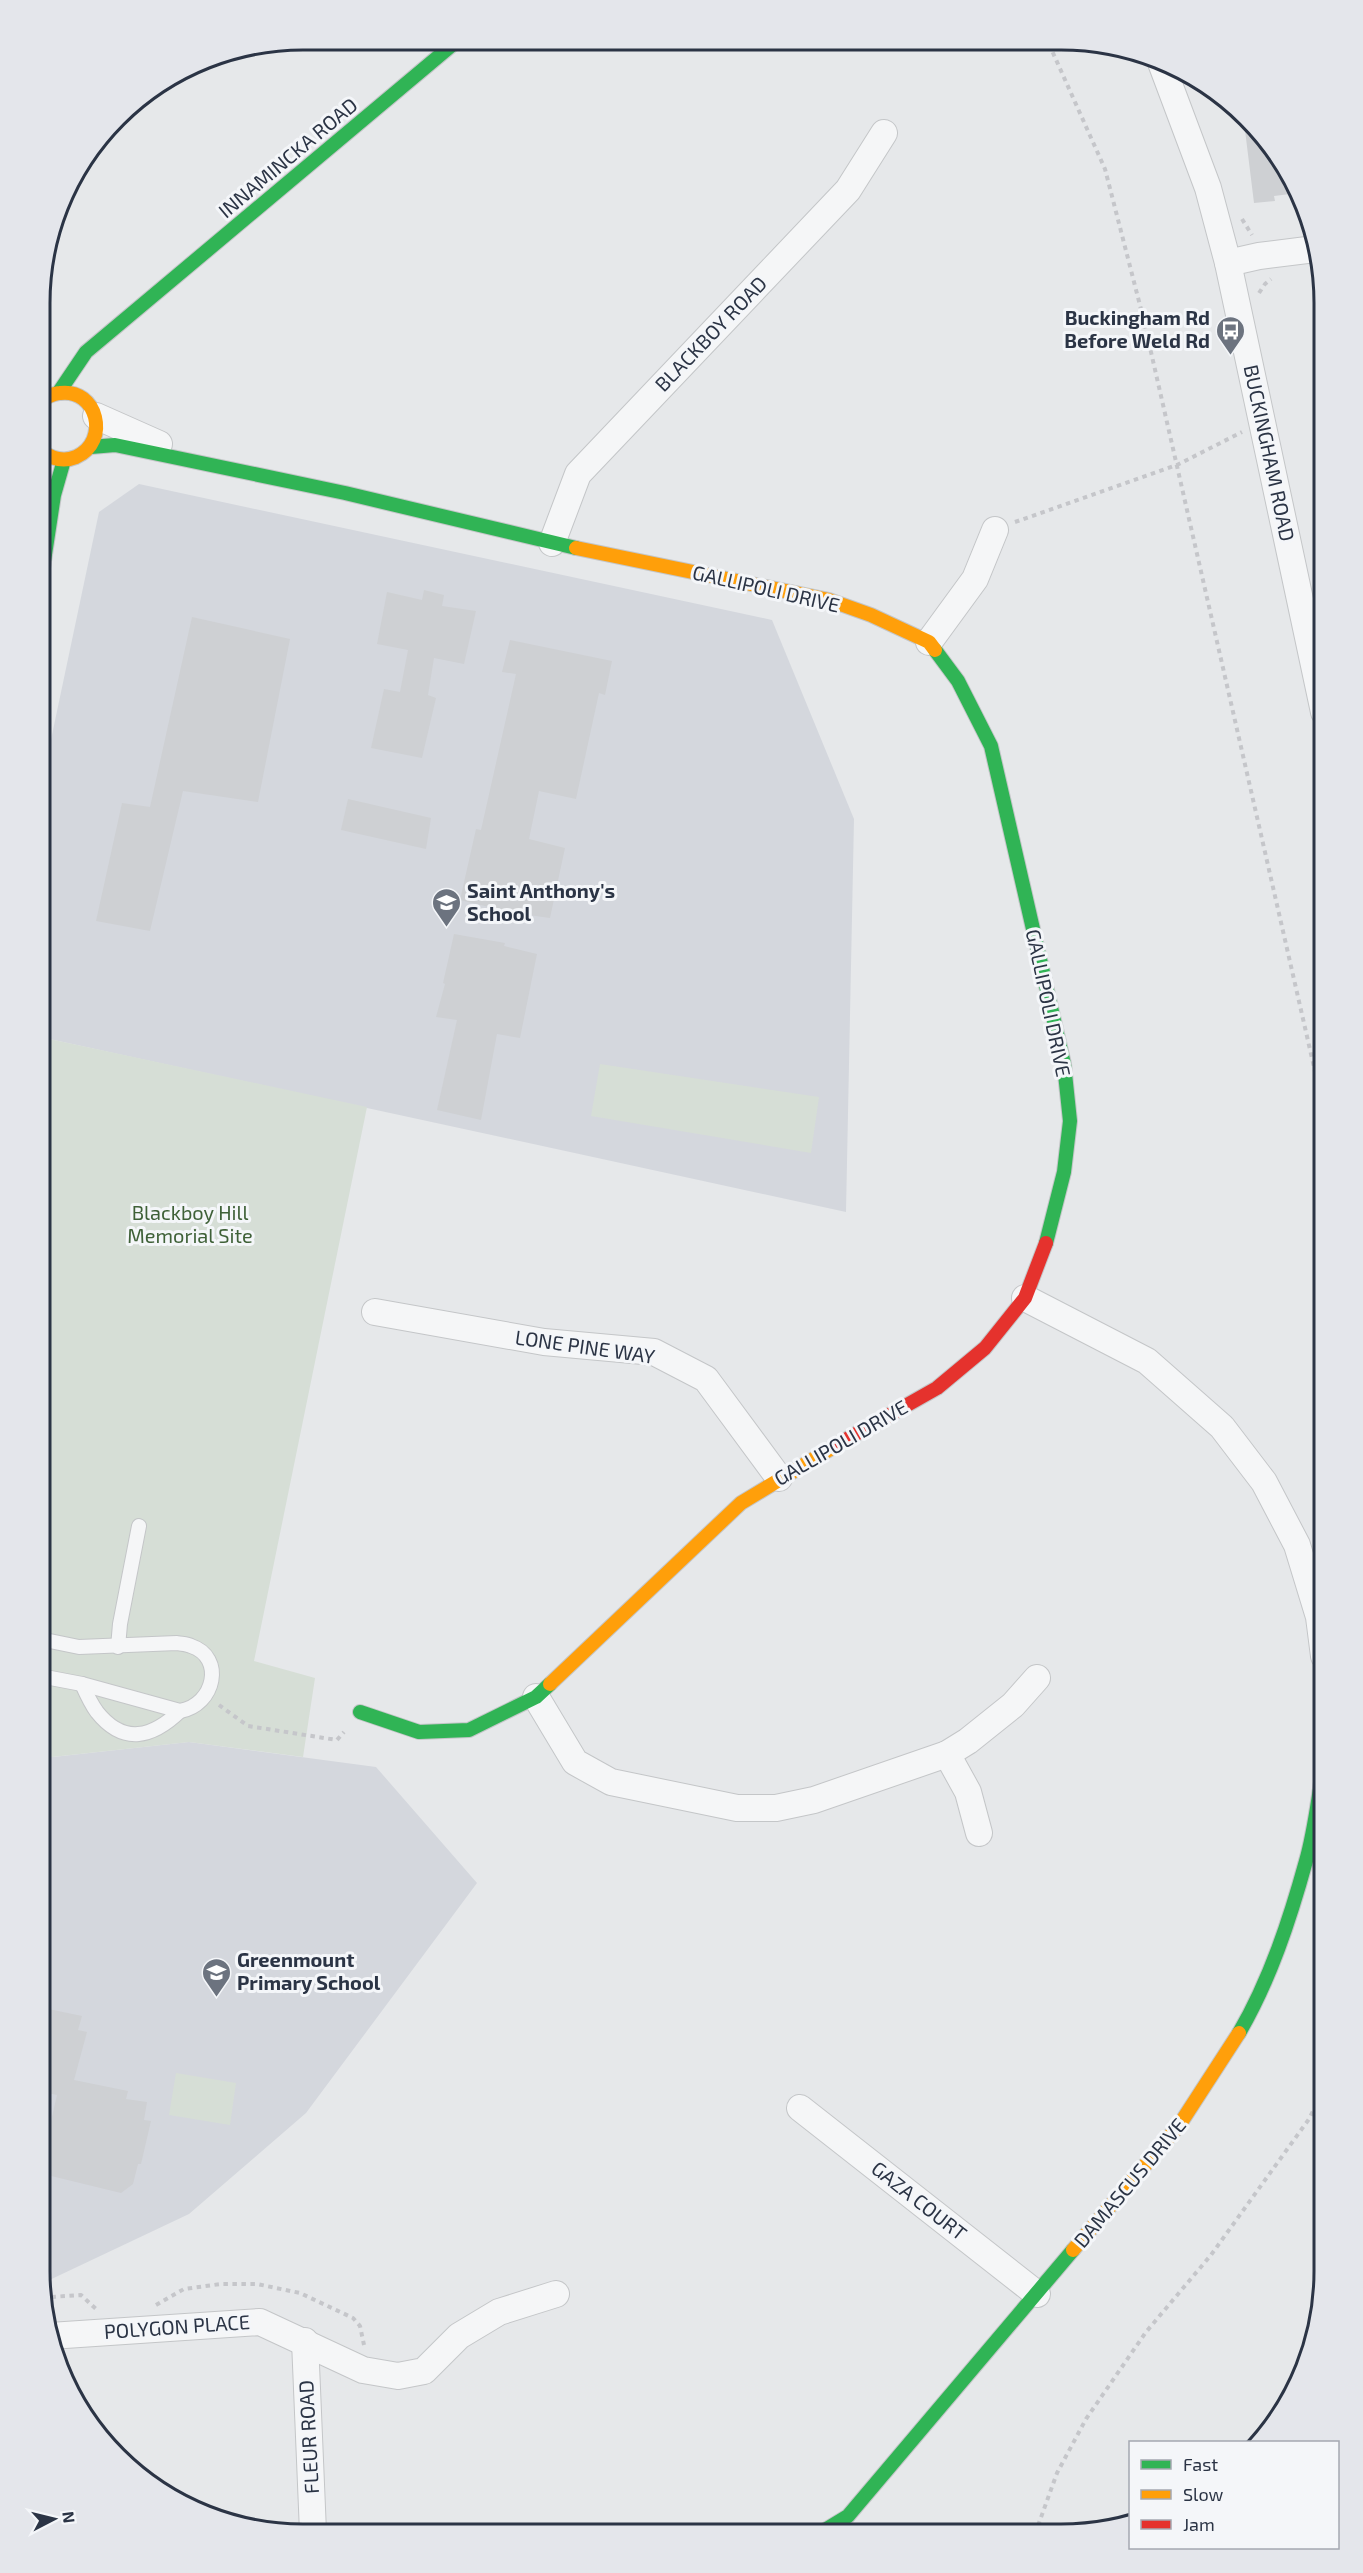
<svg xmlns="http://www.w3.org/2000/svg" width="1363" height="2573" viewBox="0 0 1363 2573" font-family="'Exo 2',sans-serif">
<rect width="100%" height="100%" fill="#e6e8ea"/>
<g fill="#d4d7dd">
<path d="M 139,484 L 772,620 L 854,819 L 846,1212 L 40,1037 L 41,787 L 99,512 Z"/>
<path d="M 189,1742 L 376,1767 L 477,1883 L 306,2113 L 189,2214 L 41,2284 L 39,2271 L 40,1755 L 53,1757 Z"/>
</g>
<g fill="#d6ded6">
<path d="M 40,1037 L 367,1107 L 254,1661 L 315,1678 L 303,1757 L 189,1742 L 52,1757 L 40,1755 Z"/>
<path d="M 600,1064 L 819,1097 L 811,1153 L 591,1116 Z"/>
<path d="M 176,2073 L 236,2083 L 230,2125 L 169,2115 Z"/>
</g>
<g fill="#ced0d3">
<path d="M 1243,114 L 1279,156 L 1298,193 L 1274,196 L 1275,201 L 1254,203 Z"/>
<path d="M 424,590 L 444,595 L 442,606 L 476,611 L 464,664 L 434,658 L 428,695 L 436,698 L 422,758 L 371,748 L 384,689 L 400,692 L 408,650 L 377,644 L 387,592 L 422,600 Z"/>
<path d="M 192,617 L 290,639 L 258,802 L 183,791 L 150,931 L 96,921 L 122,803 L 150,807 Z"/>
<path d="M 510,640 L 612,661 L 605,695 L 599,693 L 576,799 L 539,791 L 529,839 L 565,848 L 550,918 L 514,913 L 460,900 L 476,829 L 481,830 L 516,674 L 502,672 Z"/>
<path d="M 348,799 L 431,818 L 426,849 L 341,830 Z"/>
<path d="M 454,934 L 505,943 L 504,946 L 537,954 L 520,1038 L 497,1034 L 481,1120 L 437,1110 L 457,1020 L 436,1017 L 445,984 L 443,983 Z"/>
<path d="M 39,2007 L 82,2016 L 78,2030 L 87,2032 L 74,2080 L 128,2091 L 126,2099 L 147,2102 L 144,2120 L 151,2121 L 141,2164 L 138,2164 L 133,2184 L 121,2193 L 39,2173 L 57,2095 L 39,2091 Z"/>
</g>
<g fill="none" stroke-linecap="round" stroke-linejoin="round">
<defs>
<g id="lane">
<path d="M 118,1647 L 120,1624 L 139,1526"/>
<path d="M 40,1676 L 82,1684 L 180,1711 C 215,1705 225,1657 191,1646 C 187,1644 182,1644 177,1643 L 79,1647 L 40,1639"/>
<path d="M 82,1684 C 86,1693 91,1704 97,1712 C 124,1746 153,1737 180,1711"/>
</g>
<g id="street">
<path d="M 1160,60 L 1208,188 L 1228,263 L 1324,712"/>
<path d="M 1228,263 L 1259,256 L 1315,249"/>
<path d="M 96,416 L 159,444"/>
<path d="M 552,543 L 578,474 L 848,190 L 884,133"/>
<path d="M 929,642 L 975,579 L 995,530"/>
<path d="M 1025,1298 L 1147,1361 L 1222,1427 L 1264,1482 L 1297,1545 L 1319,1617 L 1324,1656"/>
<path d="M 375,1312 L 544,1342 L 654,1352 L 706,1379 L 779,1478"/>
<path d="M 536,1697 L 575,1762 L 611,1782 L 737,1808 L 776,1808 L 814,1800 L 947,1754 L 968,1741 L 1013,1705 L 1037,1678"/>
<path d="M 947,1754 L 968,1792 L 979,1833"/>
<path d="M 800,2108 L 1037,2294"/>
<path d="M 50,2336 L 260,2322 L 363,2370 L 398,2376 L 424,2371 L 459,2336 L 499,2312 L 556,2294"/>
<path d="M 305,2341 L 313,2532"/>
</g>
<g id="fast">
<path d="M 59,392 L 86,352 L 458,40"/>
<path d="M 91,447 L 115,445 L 345,493 L 576,548"/>
<path d="M 41,581 L 54,495 L 64,460"/>
<path d="M 935,650 L 958,681 L 991,746 L 1064,1064 L 1070,1121 L 1064,1172 L 1046,1243"/>
<path d="M 360,1712 L 419,1732 L 469,1730 L 536,1697 L 550,1684"/>
<path d="M 1239,2033 C 1270,1980 1290,1919 1306,1861 C 1315,1830 1318,1797 1324,1765"/>
<path d="M 820,2533 L 848,2516 L 1073,2250"/>
</g>
<g id="slow">
<path d="M 41,451 C 52,459 64,462 76,457 C 111,441 97,388 60,393 C 54,393 48,397 42,399"/>
<path d="M 576,548 L 829,600 L 871,615 L 929,642 L 935,650"/>
<path d="M 550,1684 L 741,1503 L 840,1443"/>
<path d="M 1073,2250 L 1180,2124 L 1239,2033"/>
</g>
<path id="jam" d="M 840,1443 L 937,1388 L 985,1348 L 1025,1298 L 1046,1243"/>
</defs>
<use href="#lane" stroke="#c4c6c8" stroke-width="16"/>
<use href="#street" stroke="#c4c6c8" stroke-width="28"/>
<use href="#fast" stroke="#c4c6c8" stroke-width="16"/>
<use href="#slow" stroke="#c4c6c8" stroke-width="16"/>
<use href="#jam" stroke="#c4c6c8" stroke-width="16"/>
<g stroke="#c5c6ca" stroke-width="4" stroke-dasharray="4.5 4.5" stroke-linecap="butt">
<path d="M 1049,44 L 1105,169 L 1143,317 L 1324,1111"/>
<path d="M 1242,219 L 1252,235"/>
<path d="M 1259,293 L 1265,284 L 1271,279"/>
<path d="M 1015,522 L 1177,465 L 1242,432"/>
<path d="M 219,1705 L 248,1726 L 337,1740 L 344,1732"/>
<path d="M 43,2294 L 51,2297 L 81,2295 L 96,2309"/>
<path d="M 156,2305 L 184,2289 L 221,2284 L 257,2284 L 300,2293 L 353,2318 L 360,2326 L 364,2345"/>
<path d="M 1035,2534 L 1057,2473 L 1086,2419 L 1146,2332 L 1211,2255 L 1309,2119 L 1323,2091"/>
</g>
<use href="#lane" stroke="#f5f6f7" stroke-width="14"/>
<use href="#street" stroke="#f5f6f7" stroke-width="26"/>
<use href="#fast" stroke="#30b455" stroke-width="14"/>
<use href="#slow" stroke="#ff9f0a" stroke-width="14"/>
<use href="#jam" stroke="#e5322d" stroke-width="14"/>
</g>
<defs>
<symbol id="bus-pin" viewBox="-11 -11 22 30"><path d="M0 17L-7.5 6A9.5 9.5 0 1 1 7.5 6Z" fill="#6c737f" stroke="#f4f6f9"/><path d="M-5-6H5V4H4V6H2V4H-2V6H-4V4H-5ZM-3.5-4V0h7V-4ZM-3.5 1.2v1.5H-2V1.2ZM2 1.2v1.5H3.5V1.2Z" fill="#fff"/></symbol>
<symbol id="school-pin" viewBox="-11 -11 22 30"><path d="M0 17L-7.5 6A9.5 9.5 0 1 1 7.5 6Z" fill="#6c737f" stroke="#f4f6f9"/><path d="M0-5L7-2L0 1L-7-2ZM-4 1L0 2.5L4 1V4Q0 6-4 4Z" fill="#fff"/></symbol>
</defs>
<g fill-rule="evenodd">
<use href="#bus-pin" x="1214" y="314" width="33" height="45"/>
<use href="#school-pin" x="430" y="886" width="33" height="45"/>
<use href="#school-pin" x="200" y="1956" width="33" height="45"/>
</g>
<g text-anchor="middle" stroke-width="6" stroke-linejoin="round" paint-order="stroke">
<g font-size="20" fill="#2b3445" stroke="#f4f6f9">
<text transform="translate(288 158) rotate(-40)" y="7">INNAMINCKA ROAD</text>
<text transform="translate(711 334) rotate(-46)" y="7">BLACKBOY ROAD</text>
<text transform="translate(1269 453) rotate(78)" y="7">BUCKINGHAM ROAD</text>
<text transform="translate(766 589) rotate(13)" y="7">GALLIPOLI DRIVE</text>
<text transform="translate(1048 1003) rotate(78)" y="7">GALLIPOLI DRIVE</text>
<text transform="translate(585 1347) rotate(8)" y="7">LONE PINE WAY</text>
<text transform="translate(841 1443) rotate(-30)" y="7">GALLIPOLI DRIVE</text>
<text transform="translate(1130 2183) rotate(-50)" y="7">DAMASCUS DRIVE</text>
<text transform="translate(919 2201) rotate(38)" y="7">GAZA COURT</text>
<text transform="translate(177 2327) rotate(-4)" y="7">POLYGON PLACE</text>
<text transform="translate(309 2437) rotate(-93)" y="7">FLEUR ROAD</text>
</g>
<g font-size="20" font-weight="bold" fill="#2b3445" stroke="#f4f6f9" text-anchor="start">
<text x="1210" y="325" text-anchor="end">Buckingham Rd<tspan x="1210" dy="23">Before Weld Rd</tspan></text>
<text x="467" y="898">Saint Anthony's<tspan x="467" dy="23">School</tspan></text>
<text x="237" y="1967">Greenmount<tspan x="237" dy="23">Primary School</tspan></text>
</g>
<g font-size="20" fill="#3f6138" stroke="#f4f6f9">
<text x="190" y="1220">Blackboy Hill<tspan x="190" dy="23">Memorial Site</tspan></text>
</g>
</g>
<path d="M0 0H1363V2573H0ZM303 50H1061A253 253 0 0 1 1314 303V2271A253 253 0 0 1 1061 2524H303A253 253 0 0 1 50 2271V303A253 253 0 0 1 303 50Z" fill="#e4e6eb" fill-rule="evenodd"/>
<path fill="none" stroke="#2b3445" stroke-width="3" d="M303 50H1061A253 253 0 0 1 1314 303V2271A253 253 0 0 1 1061 2524H303A253 253 0 0 1 50 2271V303A253 253 0 0 1 303 50Z"/>
<rect x="1129" y="2441" width="210" height="108" fill="#f4f6f9" stroke="#a4a8b1" stroke-width="1.5"/>
<rect x="1141" y="2460" width="30" height="9" fill="#30b455" stroke="#a4a8b1" stroke-width="1.5"/>
<text x="1183" y="2471" font-size="18" fill="#2b3445">Fast</text>
<rect x="1141" y="2490" width="30" height="9" fill="#ff9f0a" stroke="#a4a8b1" stroke-width="1.5"/>
<text x="1183" y="2501" font-size="18" fill="#2b3445">Slow</text>
<rect x="1141" y="2520" width="30" height="9" fill="#e5322d" stroke="#a4a8b1" stroke-width="1.5"/>
<text x="1183" y="2531" font-size="18" fill="#2b3445">Jam</text>
<g transform="translate(54 2519) rotate(83)" stroke="#f4f6f9" stroke-width="4.5" paint-order="stroke">
<path d="M0-4.5L10 22L0 15L-10 22Z" fill="#2b3445"/>
<text y="-9" font-size="16" font-weight="bold" text-anchor="middle" fill="#2b3445">N</text>
</g>
</svg>
